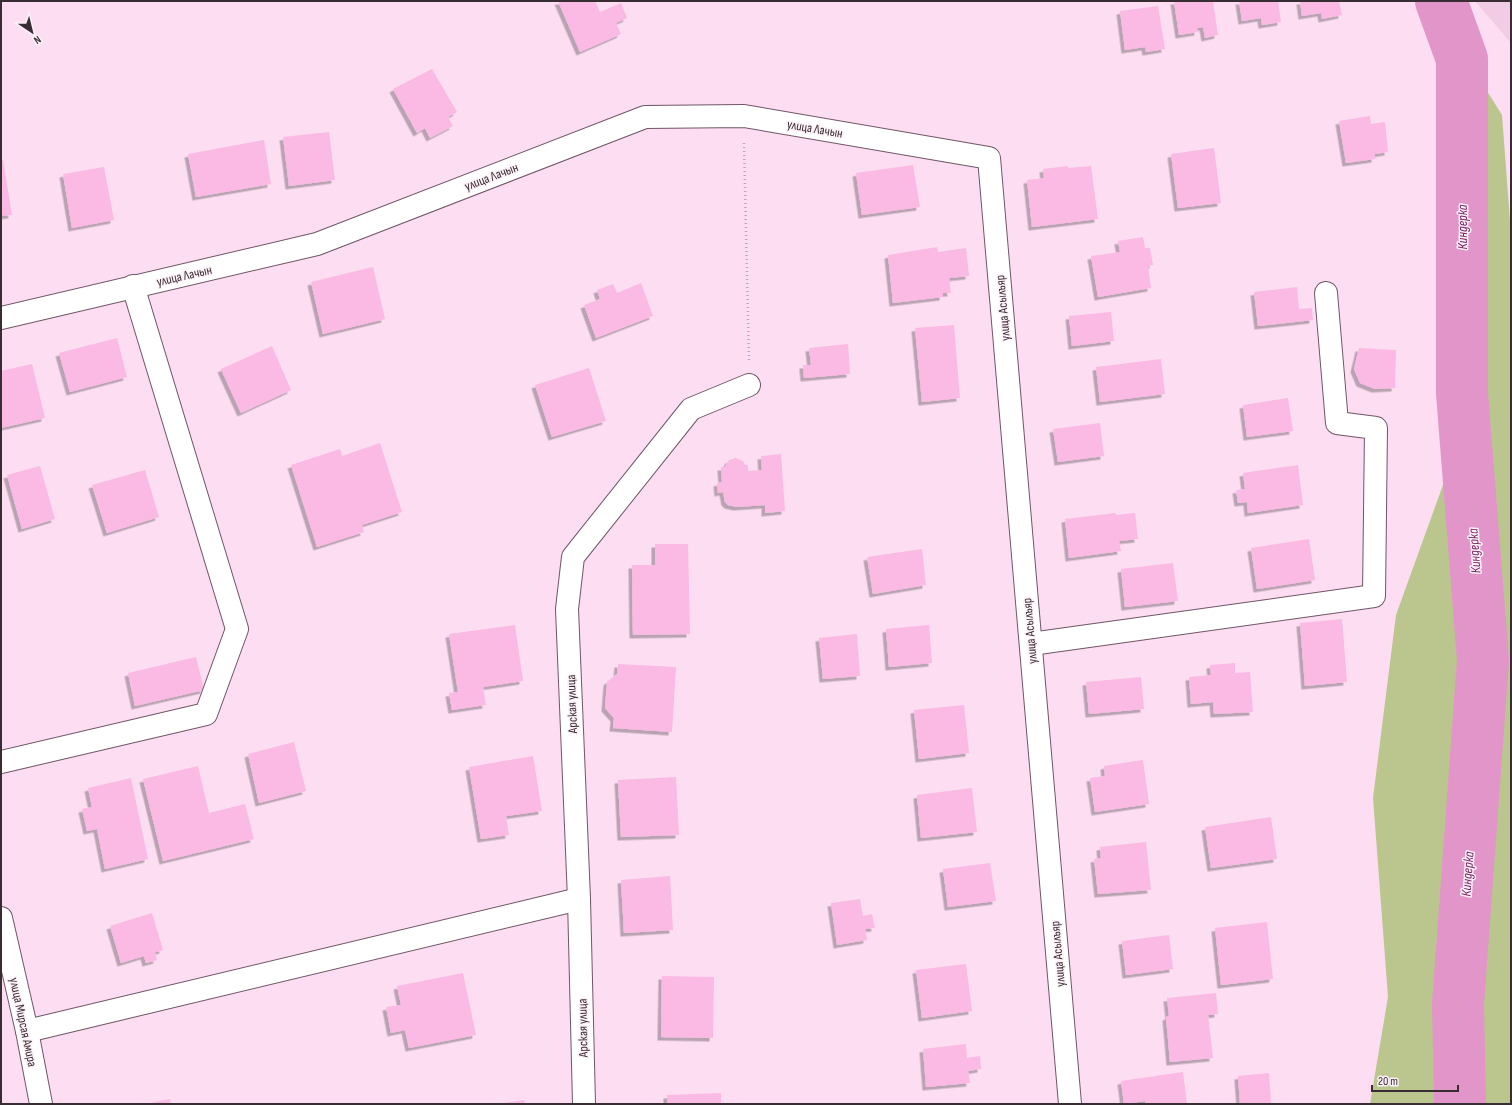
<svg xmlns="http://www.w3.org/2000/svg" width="1512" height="1105" viewBox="0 0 1512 1105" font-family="'Sofia Sans Condensed',sans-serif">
<defs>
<filter id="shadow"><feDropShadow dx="-3.5" dy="3.5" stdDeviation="0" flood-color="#0004"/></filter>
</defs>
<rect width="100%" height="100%" fill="#fcddf1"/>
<path fill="#f1cce4" d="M 1475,1 L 1511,1 L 1511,43 Z"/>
<path fill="#bbc68f" d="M 1487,91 L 1502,115 L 1511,234 L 1511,1104 L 1370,1104 L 1388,997 L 1373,798 L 1396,615 L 1448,471 L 1442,136 L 1460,102 Z"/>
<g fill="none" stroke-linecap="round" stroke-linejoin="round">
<path stroke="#e295c8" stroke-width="52" d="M 1441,1 L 1462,59 L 1462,393 L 1483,660 L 1458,1004 L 1460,1104"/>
</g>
<g fill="#fabae4" filter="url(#shadow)">
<path d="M 558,1 L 595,1 L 600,12 L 621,3 L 627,18 L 616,23 L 621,34 L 580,52 Z"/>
<path d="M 1174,1 L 1213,1 L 1218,35 L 1205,38 L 1203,27 L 1197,28 L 1198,32 L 1179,35 Z"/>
<path d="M 1239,1 L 1278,1 L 1281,22 L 1262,25 L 1261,18 L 1242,21 Z"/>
<path d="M 1300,1 L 1339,1 L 1342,15 L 1322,19 L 1321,13 L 1302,16 Z"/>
<path d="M 1158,6 L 1165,49 L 1146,52 L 1145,47 L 1125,50 L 1120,11 Z"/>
<path d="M 432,69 L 457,112 L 448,117 L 453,126 L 430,138 L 425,128 L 417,133 L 393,89 Z"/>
<path d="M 1370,116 L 1371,124 L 1385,122 L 1388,152 L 1375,154 L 1375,159 L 1346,163 L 1339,121 Z"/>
<path d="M 329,132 L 335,180 L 289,186 L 283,137 Z"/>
<path d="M 264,140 L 271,184 L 196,197 L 188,154 Z"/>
<path d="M 1214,148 L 1221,203 L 1178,208 L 1171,154 Z"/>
<path d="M 3,160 L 12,215 L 1,216 L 1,161 Z"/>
<path d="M 913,165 L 920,207 L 862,215 L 856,173 Z"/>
<path d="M 1068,166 L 1068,168 L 1091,166 L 1098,219 L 1032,227 L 1027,180 L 1044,178 L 1043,169 Z"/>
<path d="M 104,167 L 114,220 L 72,228 L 63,174 Z"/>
<path d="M 1143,237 L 1145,248 L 1150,248 L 1153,265 L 1148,266 L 1151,288 L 1098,297 L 1091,256 L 1120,252 L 1118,241 Z"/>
<path d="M 937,247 L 938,252 L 966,248 L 969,276 L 949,278 L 951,293 L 943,293 L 943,297 L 893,303 L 888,255 Z"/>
<path d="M 373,267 L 385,319 L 323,334 L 311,282 Z"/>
<path d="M 641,283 L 653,316 L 596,338 L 584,305 L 600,299 L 597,290 L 613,284 L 617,293 Z"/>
<path d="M 1297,287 L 1299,309 L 1312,308 L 1313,320 L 1258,326 L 1254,292 Z"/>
<path d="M 1111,312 L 1114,341 L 1072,346 L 1069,316 Z"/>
<path d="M 954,325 L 960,398 L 922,402 L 915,328 Z"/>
<path d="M 117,338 L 127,377 L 70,392 L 59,353 Z"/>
<path d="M 848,344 L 850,374 L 804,378 L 803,365 L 811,365 L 809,348 Z"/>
<path d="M 272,346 L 291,390 L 241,413 L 221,369 Z"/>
<path d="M 1359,348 L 1396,350 L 1395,388 L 1375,389 L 1360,383 L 1354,369 Z"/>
<path d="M 1161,359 L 1165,394 L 1100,402 L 1096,367 Z"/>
<path d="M 32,364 L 45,418 L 1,428 L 1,371 Z"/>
<path d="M 589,368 L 606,421 L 552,437 L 535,385 Z"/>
<path d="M 1288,398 L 1293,431 L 1247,437 L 1243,405 Z"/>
<path d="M 1100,423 L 1104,456 L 1058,462 L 1053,429 Z"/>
<path d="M 380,443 L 402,512 L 362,525 L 364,532 L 317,547 L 291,465 L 340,449 L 342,456 Z"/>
<path d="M 781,454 L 785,511 L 765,513 L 765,505 L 737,507 L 728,505 L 725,502 L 723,492 L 718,493 L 717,483 L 722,482 L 721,467 L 725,467 L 729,460 L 736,458 L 743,461 L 745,465 L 748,465 L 748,471 L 762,470 L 761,456 Z"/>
<path d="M 1298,465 L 1303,505 L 1248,513 L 1247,502 L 1238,503 L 1236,490 L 1245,489 L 1243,473 Z"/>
<path d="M 40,466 L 55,519 L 22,529 L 7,475 Z"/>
<path d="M 145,470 L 159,517 L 107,533 L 92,485 Z"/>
<path d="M 1116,513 L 1116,515 L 1135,513 L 1138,539 L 1119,541 L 1121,551 L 1069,558 L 1065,519 Z"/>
<path d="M 1309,539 L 1315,580 L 1257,589 L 1251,548 Z"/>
<path d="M 655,544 L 688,544 L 690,634 L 633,635 L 632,565 L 655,565 Z"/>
<path d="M 922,549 L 926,585 L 873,594 L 867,557 Z"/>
<path d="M 1173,563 L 1178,601 L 1125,607 L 1121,569 Z"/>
<path d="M 1342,619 L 1347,682 L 1305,686 L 1300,623 Z"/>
<path d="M 515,625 L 523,681 L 483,687 L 486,705 L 452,710 L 449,693 L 458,692 L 449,634 Z"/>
<path d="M 929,625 L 932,663 L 889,667 L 886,629 Z"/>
<path d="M 857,634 L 860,676 L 823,679 L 819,638 Z"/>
<path d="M 196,657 L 204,690 L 135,706 L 128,673 Z"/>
<path d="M 1235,663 L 1235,673 L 1250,672 L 1253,712 L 1214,714 L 1213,702 L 1191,704 L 1189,677 L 1211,675 L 1210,665 Z"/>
<path d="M 618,664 L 676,667 L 672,732 L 613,728 L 614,718 L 605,708 L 607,682 L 617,674 Z"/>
<path d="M 1141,677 L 1144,709 L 1089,714 L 1086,682 Z"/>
<path d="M 964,705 L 969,753 L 919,759 L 914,710 Z"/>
<path d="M 294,742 L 306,791 L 259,803 L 248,754 Z"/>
<path d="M 533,756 L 542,811 L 506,816 L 509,835 L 481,839 L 469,767 Z"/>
<path d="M 1143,760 L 1149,804 L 1095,812 L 1090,778 L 1105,776 L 1104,766 Z"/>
<path d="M 198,766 L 209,813 L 245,804 L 254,839 L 163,861 L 143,779 Z"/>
<path d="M 676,777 L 679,835 L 621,837 L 618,780 Z"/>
<path d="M 131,778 L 148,859 L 105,869 L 97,829 L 87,831 L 82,809 L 92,807 L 88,788 Z"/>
<path d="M 972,788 L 977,832 L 921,838 L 917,795 Z"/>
<path d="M 1271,817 L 1277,859 L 1211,868 L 1205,827 Z"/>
<path d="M 1146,842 L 1151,890 L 1098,894 L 1094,859 L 1101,858 L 1100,847 Z"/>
<path d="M 990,863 L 996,901 L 948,907 L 943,869 Z"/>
<path d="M 670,876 L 673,930 L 624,933 L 621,880 Z"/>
<path d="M 860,899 L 863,916 L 872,914 L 875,928 L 865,929 L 867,940 L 837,945 L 831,903 Z"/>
<path d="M 152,913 L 163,950 L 155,952 L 157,960 L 146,963 L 144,956 L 121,963 L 110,926 Z"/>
<path d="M 1267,922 L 1273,979 L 1221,985 L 1215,928 Z"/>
<path d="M 1169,935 L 1173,969 L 1126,975 L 1122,941 Z"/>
<path d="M 966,964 L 972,1011 L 922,1018 L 916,970 Z"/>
<path d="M 463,973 L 476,1035 L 409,1048 L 405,1030 L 391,1033 L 386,1007 L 401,1005 L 397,986 Z"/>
<path d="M 662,976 L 714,977 L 713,1038 L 661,1037 Z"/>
<path d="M 1216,993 L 1218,1014 L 1208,1015 L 1213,1058 L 1170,1062 L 1166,1017 L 1169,1016 L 1167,998 Z"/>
<path d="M 966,1044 L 967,1058 L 980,1056 L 981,1069 L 968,1071 L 970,1083 L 926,1087 L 923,1049 Z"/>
<path d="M 1183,1072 L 1187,1104 L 1145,1104 L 1145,1101 L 1124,1104 L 1121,1081 Z"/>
<path d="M 1269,1073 L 1271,1104 L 1240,1104 L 1238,1076 Z"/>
<path d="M 721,1093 L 721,1104 L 667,1104 L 667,1095 Z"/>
<path d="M 170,1099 L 171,1104 L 150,1104 L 150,1103 Z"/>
<path d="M 524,1100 L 525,1104 L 504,1104 L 504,1103 Z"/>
</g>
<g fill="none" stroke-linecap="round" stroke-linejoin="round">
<defs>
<g id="minor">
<path d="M 1,318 L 317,244 L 645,117 L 744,116 L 989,158 L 1070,1104"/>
<path d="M 1031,644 L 1374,596 L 1376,428 L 1337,423 L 1326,293"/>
<path d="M 1,762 L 206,714 L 237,629 L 133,286"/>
<path d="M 1,918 L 27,1031 L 41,1104"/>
<path d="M 27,1031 L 579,899"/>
<path d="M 584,1104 L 579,899 L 567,609 L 573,557 L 691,409 L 749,385"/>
</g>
</defs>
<use href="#minor" stroke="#705666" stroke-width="24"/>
<path stroke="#bfa6b6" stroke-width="2.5" stroke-dasharray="1 3" stroke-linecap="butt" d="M 744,143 L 749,360"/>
<use href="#minor" stroke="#fff" stroke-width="22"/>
</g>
<g text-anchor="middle" stroke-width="3" stroke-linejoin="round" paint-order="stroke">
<g font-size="13" fill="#392d34" stroke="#fdf1f8">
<text transform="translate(815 128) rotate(10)" y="5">улица Лачын</text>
<text transform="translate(491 176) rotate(-21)" y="5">улица Лачын</text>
<text transform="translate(184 275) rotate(-13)" y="5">улица Лачын</text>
<text transform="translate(1002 308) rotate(-95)" y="5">улица Асылъяр</text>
<text transform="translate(1029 631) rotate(-95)" y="5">улица Асылъяр</text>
<text transform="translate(571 704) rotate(-92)" y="5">Арская улица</text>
<text transform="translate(1057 954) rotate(-95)" y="5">улица Асылъяр</text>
<text transform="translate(24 1022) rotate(78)" y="5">улица Мирсая Амира</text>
<text transform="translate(582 1028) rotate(-91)" y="5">Арская улица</text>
</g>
<g font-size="14" font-style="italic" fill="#761c5f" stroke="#fdf1f8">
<text transform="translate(1462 227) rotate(-90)" y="5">Киндерка</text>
<text transform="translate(1474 551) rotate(-94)" y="5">Киндерка</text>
<text transform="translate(1467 874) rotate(-86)" y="5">Киндерка</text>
</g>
</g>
<rect width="1512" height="1105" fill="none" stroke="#392d34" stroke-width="4"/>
<g transform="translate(32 32) rotate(145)" stroke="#fdf1f8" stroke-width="3" paint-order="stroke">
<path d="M0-3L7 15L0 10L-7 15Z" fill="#392d34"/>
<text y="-6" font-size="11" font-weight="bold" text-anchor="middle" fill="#392d34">N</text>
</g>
<path d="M1372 1085v6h86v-6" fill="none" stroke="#392d34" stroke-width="2"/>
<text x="1378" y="1085" font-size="12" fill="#392d34" stroke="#fdf1f8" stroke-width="3" paint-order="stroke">20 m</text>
</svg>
